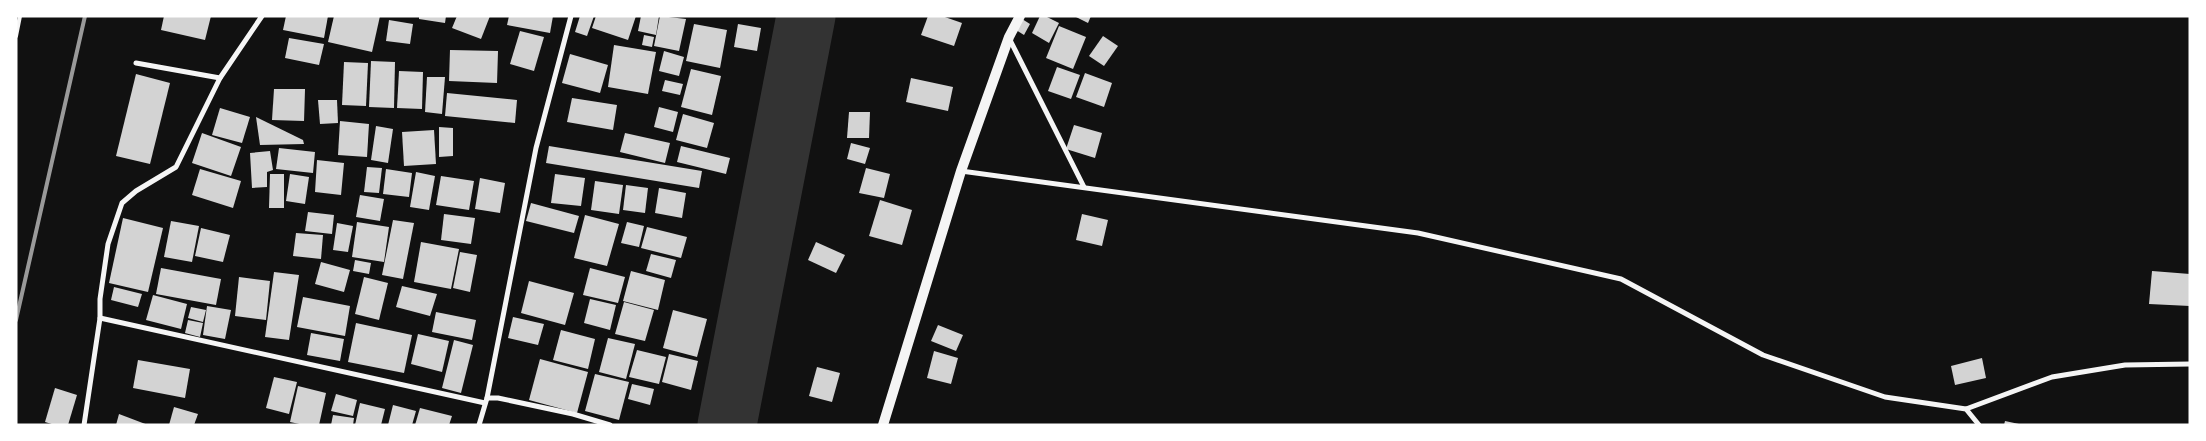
<svg xmlns="http://www.w3.org/2000/svg" width="2206" height="441" viewBox="0 0 2206 441" font-family="'Public Sans',sans-serif">
<rect width="100%" height="100%" fill="#111"/>
<g fill="none" stroke-linecap="round" stroke-linejoin="round">
<path stroke="#333" stroke-width="59" d="M 727,425 L 806,16"/>
</g>
<g fill="#d3d3d3">
<path d="M 164,16 L 211,16 L 205,40 L 161,30 Z"/>
<path d="M 286,16 L 328,16 L 324,38 L 283,30 Z"/>
<path d="M 334,16 L 380,16 L 372,52 L 328,42 Z"/>
<path d="M 419,16 L 446,16 L 445,23 L 419,19 Z"/>
<path d="M 457,16 L 490,16 L 481,39 L 452,28 Z"/>
<path d="M 509,16 L 553,16 L 550,33 L 507,25 Z"/>
<path d="M 580,16 L 594,16 L 587,36 L 575,32 Z"/>
<path d="M 596,16 L 636,16 L 628,40 L 592,28 Z"/>
<path d="M 641,16 L 659,16 L 656,35 L 638,31 Z"/>
<path d="M 660,16 L 686,19 L 679,51 L 654,46 Z"/>
<path d="M 928,16 L 942,16 L 962,23 L 954,46 L 921,35 Z"/>
<path d="M 1040,16 L 1045,16 L 1059,23 L 1049,43 L 1032,33 Z"/>
<path d="M 1074,16 L 1091,16 L 1088,23 Z"/>
<path d="M 1022,19 L 1030,24 L 1024,35 L 1016,30 Z"/>
<path d="M 389,20 L 413,24 L 410,44 L 386,41 Z"/>
<path d="M 694,24 L 727,30 L 720,68 L 686,61 Z"/>
<path d="M 738,24 L 761,28 L 757,51 L 734,47 Z"/>
<path d="M 1059,26 L 1086,37 L 1073,69 L 1046,58 Z"/>
<path d="M 520,31 L 544,37 L 534,71 L 510,64 Z"/>
<path d="M 644,35 L 654,37 L 652,47 L 642,45 Z"/>
<path d="M 1103,36 L 1118,46 L 1104,66 L 1089,56 Z"/>
<path d="M 289,38 L 324,44 L 319,65 L 285,58 Z"/>
<path d="M 614,45 L 656,52 L 648,94 L 608,87 Z"/>
<path d="M 450,50 L 498,51 L 497,83 L 449,81 Z"/>
<path d="M 664,51 L 684,57 L 679,76 L 659,71 Z"/>
<path d="M 570,54 L 608,65 L 600,93 L 562,83 Z"/>
<path d="M 371,61 L 395,62 L 394,108 L 369,107 Z"/>
<path d="M 344,62 L 368,63 L 366,106 L 342,105 Z"/>
<path d="M 1057,67 L 1080,75 L 1071,99 L 1048,91 Z"/>
<path d="M 691,69 L 721,76 L 712,115 L 681,107 Z"/>
<path d="M 399,71 L 423,72 L 422,109 L 397,108 Z"/>
<path d="M 1085,73 L 1112,83 L 1104,107 L 1076,97 Z"/>
<path d="M 136,74 L 170,83 L 150,164 L 116,156 Z"/>
<path d="M 427,77 L 445,77 L 442,114 L 425,112 Z"/>
<path d="M 911,78 L 953,87 L 948,111 L 906,102 Z"/>
<path d="M 665,80 L 683,84 L 680,95 L 662,91 Z"/>
<path d="M 274,89 L 305,89 L 304,121 L 272,120 Z"/>
<path d="M 447,93 L 517,100 L 515,123 L 445,116 Z"/>
<path d="M 572,98 L 617,105 L 613,130 L 567,122 Z"/>
<path d="M 318,100 L 337,100 L 338,123 L 320,124 Z"/>
<path d="M 659,107 L 678,112 L 673,132 L 654,127 Z"/>
<path d="M 220,108 L 250,117 L 242,143 L 212,135 Z"/>
<path d="M 849,112 L 870,112 L 869,138 L 847,138 Z"/>
<path d="M 683,114 L 714,123 L 707,148 L 676,140 Z"/>
<path d="M 256,117 L 303,140 L 304,144 L 260,145 Z"/>
<path d="M 340,121 L 369,124 L 367,157 L 338,155 Z"/>
<path d="M 1074,125 L 1102,133 L 1095,158 L 1066,149 Z"/>
<path d="M 376,126 L 393,129 L 388,163 L 371,160 Z"/>
<path d="M 439,127 L 453,128 L 453,156 L 439,157 Z"/>
<path d="M 434,130 L 436,164 L 404,166 L 402,132 Z"/>
<path d="M 202,133 L 241,147 L 231,176 L 192,163 Z"/>
<path d="M 625,133 L 670,143 L 665,163 L 620,152 Z"/>
<path d="M 851,143 L 870,148 L 865,164 L 847,159 Z"/>
<path d="M 549,146 L 702,171 L 699,188 L 546,163 Z"/>
<path d="M 681,146 L 730,158 L 726,174 L 677,162 Z"/>
<path d="M 279,148 L 315,152 L 313,173 L 276,169 Z"/>
<path d="M 270,151 L 273,170 L 267,172 L 267,187 L 252,188 L 250,153 Z"/>
<path d="M 317,160 L 344,163 L 341,195 L 315,192 Z"/>
<path d="M 367,167 L 382,168 L 379,193 L 364,192 Z"/>
<path d="M 866,168 L 890,174 L 884,198 L 859,193 Z"/>
<path d="M 200,169 L 241,181 L 233,208 L 192,195 Z"/>
<path d="M 386,169 L 412,173 L 409,197 L 383,194 Z"/>
<path d="M 416,172 L 435,176 L 429,210 L 410,207 Z"/>
<path d="M 270,174 L 284,174 L 284,208 L 269,208 Z"/>
<path d="M 290,174 L 309,177 L 305,204 L 286,201 Z"/>
<path d="M 555,174 L 585,178 L 581,206 L 551,203 Z"/>
<path d="M 441,176 L 474,181 L 469,210 L 436,205 Z"/>
<path d="M 480,178 L 505,183 L 500,213 L 475,209 Z"/>
<path d="M 595,181 L 623,185 L 619,214 L 591,210 Z"/>
<path d="M 626,185 L 648,188 L 645,213 L 623,210 Z"/>
<path d="M 659,188 L 686,193 L 682,218 L 655,213 Z"/>
<path d="M 360,195 L 384,199 L 380,221 L 356,217 Z"/>
<path d="M 880,200 L 912,210 L 902,245 L 869,236 Z"/>
<path d="M 531,203 L 579,216 L 574,233 L 526,221 Z"/>
<path d="M 308,212 L 334,215 L 332,234 L 305,231 Z"/>
<path d="M 444,214 L 475,218 L 471,244 L 441,240 Z"/>
<path d="M 1082,214 L 1108,220 L 1102,246 L 1076,240 Z"/>
<path d="M 585,215 L 619,224 L 607,266 L 574,258 Z"/>
<path d="M 123,218 L 163,228 L 148,292 L 109,283 Z"/>
<path d="M 393,220 L 414,223 L 403,279 L 382,275 Z"/>
<path d="M 171,221 L 199,226 L 192,262 L 164,257 Z"/>
<path d="M 357,222 L 389,227 L 384,262 L 352,257 Z"/>
<path d="M 627,222 L 644,226 L 639,247 L 621,243 Z"/>
<path d="M 337,223 L 353,226 L 348,252 L 333,250 Z"/>
<path d="M 647,227 L 687,237 L 681,258 L 641,248 Z"/>
<path d="M 201,228 L 230,235 L 223,262 L 195,256 Z"/>
<path d="M 296,233 L 323,235 L 321,259 L 293,256 Z"/>
<path d="M 421,242 L 459,249 L 451,289 L 414,282 Z"/>
<path d="M 816,242 L 845,255 L 836,273 L 808,260 Z"/>
<path d="M 460,252 L 477,255 L 470,292 L 453,288 Z"/>
<path d="M 651,254 L 676,260 L 671,278 L 646,271 Z"/>
<path d="M 355,260 L 371,263 L 369,274 L 353,271 Z"/>
<path d="M 321,262 L 350,270 L 344,292 L 315,284 Z"/>
<path d="M 161,268 L 221,279 L 216,305 L 156,294 Z"/>
<path d="M 590,268 L 625,277 L 618,303 L 583,295 Z"/>
<path d="M 631,271 L 665,280 L 658,310 L 623,301 Z"/>
<path d="M 2152,271 L 2190,274 L 2190,306 L 2149,304 Z"/>
<path d="M 274,272 L 299,275 L 289,340 L 265,337 Z"/>
<path d="M 239,277 L 270,281 L 266,320 L 235,316 Z"/>
<path d="M 364,277 L 388,283 L 379,320 L 355,314 Z"/>
<path d="M 529,281 L 574,293 L 565,325 L 521,313 Z"/>
<path d="M 402,286 L 437,294 L 430,316 L 396,307 Z"/>
<path d="M 114,287 L 142,294 L 138,307 L 111,300 Z"/>
<path d="M 153,295 L 187,304 L 181,329 L 146,320 Z"/>
<path d="M 303,297 L 350,306 L 345,336 L 297,327 Z"/>
<path d="M 590,299 L 616,305 L 610,330 L 584,323 Z"/>
<path d="M 624,302 L 654,310 L 645,341 L 615,334 Z"/>
<path d="M 207,306 L 231,310 L 225,339 L 203,335 Z"/>
<path d="M 191,307 L 206,310 L 203,322 L 188,318 Z"/>
<path d="M 673,310 L 707,319 L 697,357 L 663,348 Z"/>
<path d="M 436,312 L 476,320 L 472,340 L 432,332 Z"/>
<path d="M 513,317 L 544,324 L 538,345 L 508,338 Z"/>
<path d="M 188,320 L 203,323 L 200,337 L 185,333 Z"/>
<path d="M 356,323 L 412,335 L 404,373 L 348,362 Z"/>
<path d="M 938,325 L 963,335 L 956,351 L 931,341 Z"/>
<path d="M 561,330 L 595,339 L 588,369 L 553,360 Z"/>
<path d="M 311,333 L 344,339 L 340,361 L 307,355 Z"/>
<path d="M 418,334 L 449,341 L 442,372 L 411,364 Z"/>
<path d="M 608,338 L 635,344 L 626,379 L 599,372 Z"/>
<path d="M 454,340 L 473,345 L 461,393 L 442,388 Z"/>
<path d="M 637,350 L 666,357 L 659,384 L 629,377 Z"/>
<path d="M 934,351 L 958,358 L 951,384 L 927,378 Z"/>
<path d="M 669,354 L 698,361 L 691,390 L 662,382 Z"/>
<path d="M 1982,358 L 1986,378 L 1955,385 L 1951,366 Z"/>
<path d="M 540,359 L 588,372 L 577,413 L 529,400 Z"/>
<path d="M 138,360 L 190,369 L 185,398 L 133,388 Z"/>
<path d="M 817,367 L 840,373 L 832,402 L 809,396 Z"/>
<path d="M 595,374 L 629,382 L 619,420 L 585,411 Z"/>
<path d="M 274,377 L 297,382 L 289,414 L 266,408 Z"/>
<path d="M 632,384 L 654,389 L 650,405 L 628,399 Z"/>
<path d="M 298,386 L 326,393 L 319,425 L 304,425 L 290,422 Z"/>
<path d="M 55,388 L 77,395 L 68,425 L 55,425 L 45,422 Z"/>
<path d="M 336,394 L 357,400 L 353,416 L 331,411 Z"/>
<path d="M 360,403 L 385,409 L 381,425 L 355,425 Z"/>
<path d="M 393,405 L 416,411 L 412,425 L 388,425 Z"/>
<path d="M 174,407 L 198,414 L 194,425 L 169,425 Z"/>
<path d="M 420,408 L 452,416 L 449,425 L 415,425 Z"/>
<path d="M 119,414 L 148,425 L 116,425 Z"/>
<path d="M 333,415 L 354,418 L 353,425 L 331,425 Z"/>
<path d="M 2005,421 L 2019,424 L 2019,425 L 2004,425 Z"/>
</g>
<g fill="none" stroke-linecap="round" stroke-linejoin="round">
<path stroke="#f5f5f5" stroke-width="4" d="M 16,36 L 20,16"/>
<g stroke="#f5f5f5" stroke-width="5">
<path d="M 1009,38 L 1084,187"/>
<path d="M 136,63 L 220,78"/>
<path d="M 961,171 L 1418,233 L 1621,279 L 1763,355 L 1885,397 L 1966,409 L 1979,425"/>
<path d="M 100,318 L 485,403"/>
<path d="M 487,398 L 498,398 L 573,414 L 610,425"/>
<path d="M 1966,409 L 2052,377 L 2125,365 L 2190,364"/>
<path d="M 84,425 L 100,318 L 100,299 L 108,244 L 122,203 L 136,191 L 176,167 L 220,78 L 262,16"/>
<path d="M 479,425 L 487,398 L 536,148 L 571,16"/>
</g>
<path stroke="#f5f5f5" stroke-width="10" d="M 883,425 L 961,171 L 1009,37 L 1020,16"/>
<path stroke="#9a9a9a" stroke-width="4" d="M 16,320 L 85,16"/>
</g>
<rect width="2206" height="441" fill="none" stroke="#ffffff" stroke-width="35"/>
</svg>
